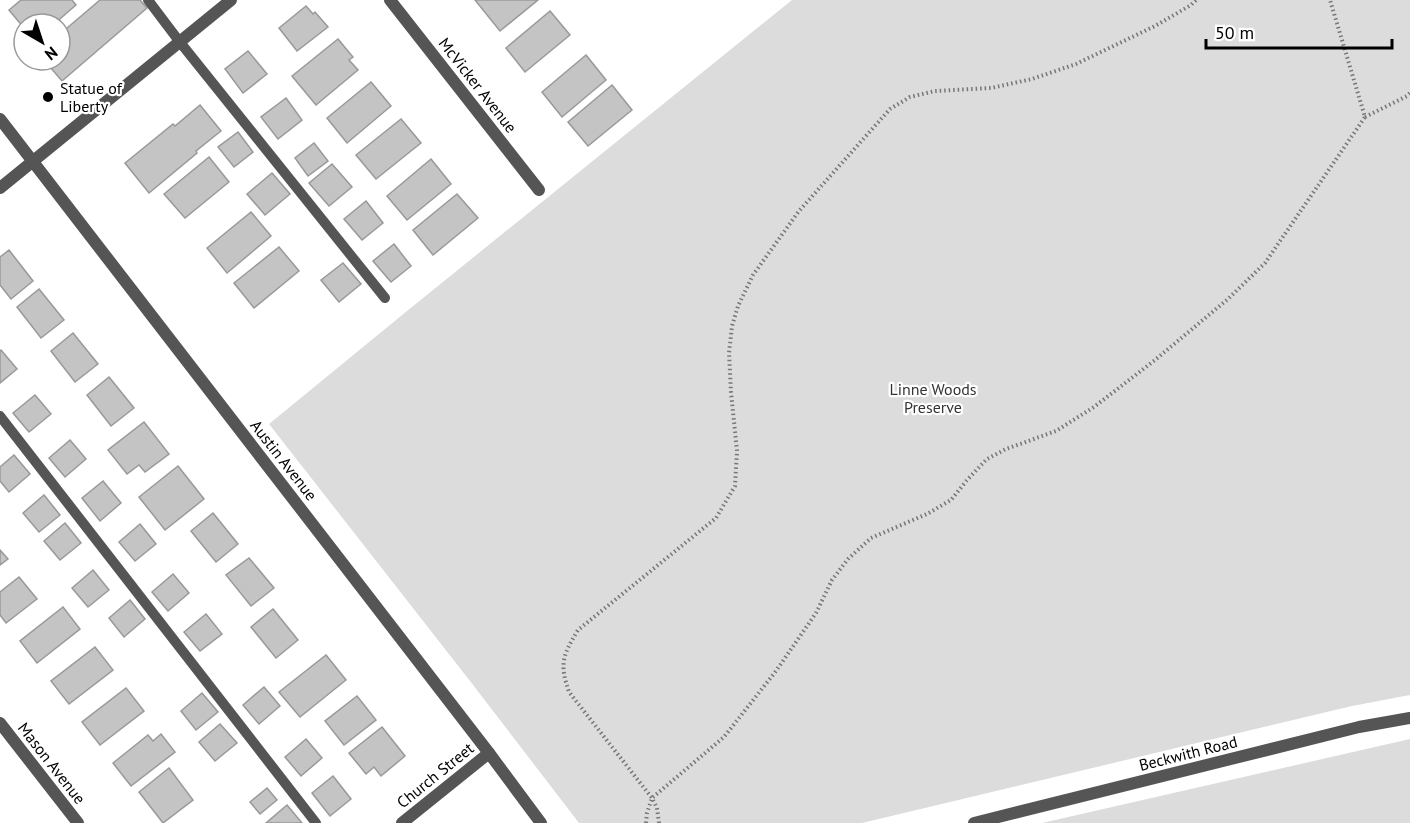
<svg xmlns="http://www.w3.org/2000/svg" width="1410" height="823" viewBox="0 0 1410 823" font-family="'PT Sans',sans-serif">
<rect width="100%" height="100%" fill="#fff"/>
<g fill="#dcdcdc">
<path d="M 792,0 L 1410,0 L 1410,695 L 1352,706 L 862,823 L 579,823 L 470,681 L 269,424 L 407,311 Z"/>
<path d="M 1410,739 L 1410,823 L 1042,823 Z"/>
</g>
<g fill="#c4c4c4" stroke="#999" stroke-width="1.5">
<path d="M 21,0 L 72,0 L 76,5 L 54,24 L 24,24 L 24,28 L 9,10 Z"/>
<path d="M 100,0 L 140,0 L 147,8 L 62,81 L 44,60 L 60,60 L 60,34 Z"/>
<path d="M 475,0 L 538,0 L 500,31 Z"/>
<path d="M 306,6 L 313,14 L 315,12 L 328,27 L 297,51 L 279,28 Z"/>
<path d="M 550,11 L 570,35 L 525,72 L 506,48 Z"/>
<path d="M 338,39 L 353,57 L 349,60 L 358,70 L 316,105 L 292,76 Z"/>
<path d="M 248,51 L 267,74 L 243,93 L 225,69 Z"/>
<path d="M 586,55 L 606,80 L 562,117 L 542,92 Z"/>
<path d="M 371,82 L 391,106 L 347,143 L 327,118 Z"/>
<path d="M 612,85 L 632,110 L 588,146 L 568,122 Z"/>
<path d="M 286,98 L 302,120 L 278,139 L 261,117 Z"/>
<path d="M 200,105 L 221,131 L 196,151 L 197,153 L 149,193 L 125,163 L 173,124 L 175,126 Z"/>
<path d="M 401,119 L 421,143 L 376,179 L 356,155 Z"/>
<path d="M 238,132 L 253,152 L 234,167 L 218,147 Z"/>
<path d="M 314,143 L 328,161 L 308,176 L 295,158 Z"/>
<path d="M 209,157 L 229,182 L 185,218 L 164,194 Z"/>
<path d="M 431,159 L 451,184 L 407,220 L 387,196 Z"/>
<path d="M 332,164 L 352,187 L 329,206 L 309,183 Z"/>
<path d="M 272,173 L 290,194 L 265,215 L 247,194 Z"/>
<path d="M 457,194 L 478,218 L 433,255 L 413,230 Z"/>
<path d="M 366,201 L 383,223 L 362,240 L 344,219 Z"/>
<path d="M 251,212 L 271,236 L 227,273 L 207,248 Z"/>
<path d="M 394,244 L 411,266 L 391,282 L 373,261 Z"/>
<path d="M 279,247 L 299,271 L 254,308 L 234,283 Z"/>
<path d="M 9,250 L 33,281 L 11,299 L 0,285 L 0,257 Z"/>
<path d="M 343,263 L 361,284 L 339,302 L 321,280 Z"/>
<path d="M 39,289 L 64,320 L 41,338 L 17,307 Z"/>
<path d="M 73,333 L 98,364 L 75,382 L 51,351 Z"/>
<path d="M 1,350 L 17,369 L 0,383 L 0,351 Z"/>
<path d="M 109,377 L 134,408 L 111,426 L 87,395 Z"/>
<path d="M 35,395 L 51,414 L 29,432 L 13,413 Z"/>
<path d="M 144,422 L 169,454 L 145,472 L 139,465 L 127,474 L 108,450 Z"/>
<path d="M 70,440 L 86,459 L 65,477 L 49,458 Z"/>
<path d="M 14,455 L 30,474 L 9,492 L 0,481 L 0,467 Z"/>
<path d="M 178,466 L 204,499 L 165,530 L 139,497 Z"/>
<path d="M 103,481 L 121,503 L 100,521 L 82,498 Z"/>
<path d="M 44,495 L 60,515 L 39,532 L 23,513 Z"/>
<path d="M 213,513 L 238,544 L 216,562 L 191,531 Z"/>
<path d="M 65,523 L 81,543 L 60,560 L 44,541 Z"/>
<path d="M 140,524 L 156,544 L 135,561 L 119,542 Z"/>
<path d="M 0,550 L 8,559 L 0,565 Z"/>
<path d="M 249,558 L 274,588 L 251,606 L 226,575 Z"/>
<path d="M 93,570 L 109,590 L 88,607 L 72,588 Z"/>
<path d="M 173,574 L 189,593 L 168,611 L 152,592 Z"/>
<path d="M 19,577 L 37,599 L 6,623 L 0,615 L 0,592 Z"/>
<path d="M 130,600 L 145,619 L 124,637 L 109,618 Z"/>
<path d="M 63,607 L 80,629 L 37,663 L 20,641 Z"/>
<path d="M 273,609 L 298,640 L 276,658 L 251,627 Z"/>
<path d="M 206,614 L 222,634 L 200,651 L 184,632 Z"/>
<path d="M 95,647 L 113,670 L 69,704 L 51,681 Z"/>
<path d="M 326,655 L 346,680 L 300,717 L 279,692 Z"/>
<path d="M 264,687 L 280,706 L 259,724 L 243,705 Z"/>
<path d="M 126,688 L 144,711 L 100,745 L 82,722 Z"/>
<path d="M 202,693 L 218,712 L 196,730 L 181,711 Z"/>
<path d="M 357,696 L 376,720 L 344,745 L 325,721 Z"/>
<path d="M 220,724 L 237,743 L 215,761 L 199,742 Z"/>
<path d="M 382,727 L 405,756 L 381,776 L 374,767 L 366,774 L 349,753 Z"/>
<path d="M 161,734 L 175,752 L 131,786 L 113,763 L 148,735 L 153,741 Z"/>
<path d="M 306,739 L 322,758 L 301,776 L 285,757 Z"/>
<path d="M 169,768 L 193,800 L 163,823 L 139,792 Z"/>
<path d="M 333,776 L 351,799 L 330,816 L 312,793 Z"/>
<path d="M 267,788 L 277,800 L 260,814 L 250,802 Z"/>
<path d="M 287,805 L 302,823 L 266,823 Z"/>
</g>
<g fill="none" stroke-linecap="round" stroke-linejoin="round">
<g stroke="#777" stroke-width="4" stroke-dasharray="1.5 3" stroke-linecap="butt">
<path d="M 1365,117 L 1407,96 L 1410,93"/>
<path d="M 646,823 L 647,813 L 652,798 L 724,737 L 776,671 L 816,613 L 832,580 L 848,559 L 871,538 L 927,514 L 951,500 L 967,480 L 987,459 L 1006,449 L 1056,431 L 1094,407 L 1155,360 L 1228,299 L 1265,263 L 1365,117 L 1330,0"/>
<path d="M 659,823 L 657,808 L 652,798 L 569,692 C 559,663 563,655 578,630 L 716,518 L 735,486 L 737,451 L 731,392 L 729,353 L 732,326 L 738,306 L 753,275 L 799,211 L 890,109 L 910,97 L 935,91 L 991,88 L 1032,79 L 1076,64 L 1155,26 L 1191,5 L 1196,0"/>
</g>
<g stroke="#555" stroke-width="10">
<path d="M 148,0 L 179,41 L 385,298"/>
<path d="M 0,416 L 316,823"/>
</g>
<g stroke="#555" stroke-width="12">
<path d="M 390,0 L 539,190"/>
<path d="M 0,188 L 231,0"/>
<path d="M 0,723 L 78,823"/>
<path d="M 402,823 L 489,753"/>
</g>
<g stroke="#555" stroke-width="12">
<path d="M 0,119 L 489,753 L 541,823"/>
<path d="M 974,823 L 1359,727 L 1410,718"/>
</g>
</g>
<circle fill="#000" stroke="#fff" stroke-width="2" cx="48" cy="97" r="6"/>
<g text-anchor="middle" stroke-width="4.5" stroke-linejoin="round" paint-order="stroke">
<g font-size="16" fill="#000" stroke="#fff">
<text transform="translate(478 85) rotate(52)" y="6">McVicker Avenue</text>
<text transform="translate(284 460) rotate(52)" y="6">Austin Avenue</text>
<text transform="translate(1188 753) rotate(-14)" y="6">Beckwith Road</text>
<text transform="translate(52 763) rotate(52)" y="6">Mason Avenue</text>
<text transform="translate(435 775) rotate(-39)" y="6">Church Street</text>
</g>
<g font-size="16" fill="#000" stroke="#fff" text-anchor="start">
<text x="60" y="94">Statue of<tspan x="60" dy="18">Liberty</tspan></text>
</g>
<g font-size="16" fill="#333" stroke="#fff">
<text x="933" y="395">Linne Woods<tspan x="933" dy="18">Preserve</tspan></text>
</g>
</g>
<g transform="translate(42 42) rotate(141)"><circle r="28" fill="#ffffff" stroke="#999999" stroke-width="1.5"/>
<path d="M0-4.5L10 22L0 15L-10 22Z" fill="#000000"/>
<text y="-9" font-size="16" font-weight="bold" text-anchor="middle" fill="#000000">N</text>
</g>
<path d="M1206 39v9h186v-9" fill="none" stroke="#000000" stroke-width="3"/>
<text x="1215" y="39" font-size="18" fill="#000000" stroke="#ffffff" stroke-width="4.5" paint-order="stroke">50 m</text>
</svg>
